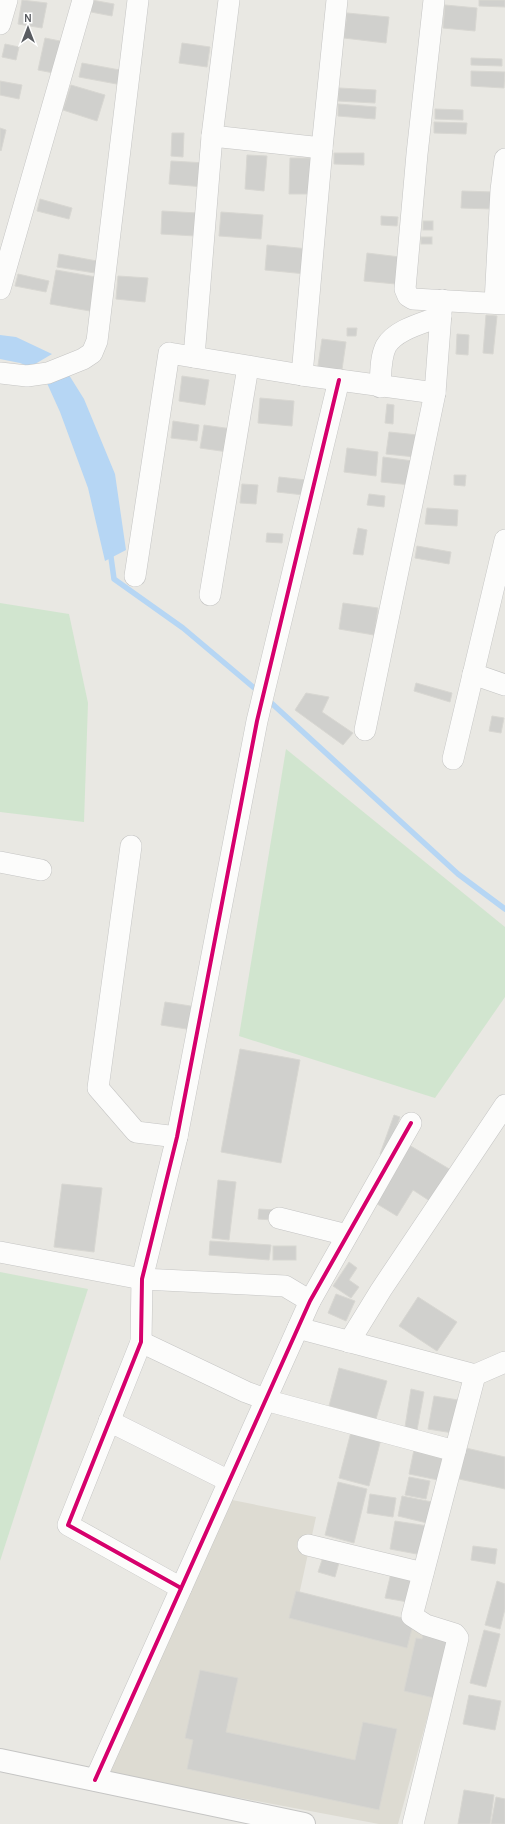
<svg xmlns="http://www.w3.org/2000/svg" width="505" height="1824" viewBox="0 0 505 1824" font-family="Karla,sans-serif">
<rect width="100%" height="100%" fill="#e9e8e3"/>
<path fill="#dddbd2" d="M 227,1499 L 316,1517 L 299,1595 L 450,1635 L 398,1824 L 379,1824 L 102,1772 Z"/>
<g fill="#d1e5cf">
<path d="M 0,603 L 69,614 L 88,703 L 84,822 L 0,812 Z"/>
<path d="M 286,749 L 505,927 L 505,997 L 435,1098 L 239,1036 Z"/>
<path d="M 0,1272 L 88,1289 L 0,1561 Z"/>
</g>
<g fill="#b6d6f4">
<path d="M 0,335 L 16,337 L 52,354 L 30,367 L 20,363 L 0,359 Z"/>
<path d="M 69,375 L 84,399 L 115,474 L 126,550 L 105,561 L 88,488 L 60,412 L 46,381 Z"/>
</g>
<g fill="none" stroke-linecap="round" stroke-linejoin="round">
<g stroke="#b6d6f4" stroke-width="5.5">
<path d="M 110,550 L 114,579 L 183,628 L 259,692"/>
<path d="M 267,699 L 458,874 L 505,909"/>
</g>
</g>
<g fill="#d0d0cd" stroke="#d8d7d2">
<path d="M 22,0 L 47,3 L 42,28 L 18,24 Z"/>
<path d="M 92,0 L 114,4 L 112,16 L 91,12 Z"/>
<path d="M 479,0 L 505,0 L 505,7 L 479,6 Z"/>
<path d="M 445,5 L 477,8 L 475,31 L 443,28 Z"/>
<path d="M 347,13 L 389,17 L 386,43 L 344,38 Z"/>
<path d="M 45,38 L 65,42 L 59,74 L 38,70 Z"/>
<path d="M 182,43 L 210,47 L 207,67 L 179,63 Z"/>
<path d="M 5,44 L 19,47 L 16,60 L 2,57 Z"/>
<path d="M 471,58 L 502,59 L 502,66 L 471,65 Z"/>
<path d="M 82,63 L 125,71 L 122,85 L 79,77 Z"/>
<path d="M 471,71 L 505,72 L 504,88 L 471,86 Z"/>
<path d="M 0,81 L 22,85 L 19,99 L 0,95 Z"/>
<path d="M 71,85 L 105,95 L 97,121 L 63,110 Z"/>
<path d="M 339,88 L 376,90 L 375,103 L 338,101 Z"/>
<path d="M 338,104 L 376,107 L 375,119 L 338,116 Z"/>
<path d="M 435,109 L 463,110 L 463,120 L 435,119 Z"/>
<path d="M 434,122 L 467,123 L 466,134 L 434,133 Z"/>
<path d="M 0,128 L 6,130 L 1,151 L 0,150 Z"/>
<path d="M 172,133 L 184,133 L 183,157 L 171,156 Z"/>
<path d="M 334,153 L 364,153 L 364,165 L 334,164 Z"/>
<path d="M 247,155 L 267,156 L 264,191 L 245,189 Z"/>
<path d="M 290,158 L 312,158 L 312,194 L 289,194 Z"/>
<path d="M 171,161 L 206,163 L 204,187 L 169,184 Z"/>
<path d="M 462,191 L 493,192 L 493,209 L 461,208 Z"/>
<path d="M 40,199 L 72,208 L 69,219 L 37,211 Z"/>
<path d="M 162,211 L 197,213 L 196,236 L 161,234 Z"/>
<path d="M 221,212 L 263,215 L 261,239 L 219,236 Z"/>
<path d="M 381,216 L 398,217 L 397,226 L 381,225 Z"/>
<rect x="423" y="221" width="10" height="9"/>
<rect x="421" y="237" width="11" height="7"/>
<path d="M 267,245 L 309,249 L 306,274 L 265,270 Z"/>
<path d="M 367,253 L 400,257 L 396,284 L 364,281 Z"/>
<path d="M 59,254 L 97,261 L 95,273 L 57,267 Z"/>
<path d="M 56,270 L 96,277 L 90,311 L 50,304 Z"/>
<path d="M 18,274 L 49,281 L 46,292 L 15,286 Z"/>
<path d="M 118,276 L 148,278 L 145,302 L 116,299 Z"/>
<path d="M 486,315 L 497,316 L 493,354 L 483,353 Z"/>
<path d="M 347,328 L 357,328 L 356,336 L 347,336 Z"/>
<path d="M 457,334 L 469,335 L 468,355 L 456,354 Z"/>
<path d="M 322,339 L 346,342 L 341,376 L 317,372 Z"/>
<path d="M 182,376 L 209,380 L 205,405 L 179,401 Z"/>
<path d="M 260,398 L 294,401 L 292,426 L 258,423 Z"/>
<path d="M 387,404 L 394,405 L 393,424 L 385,423 Z"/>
<path d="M 173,421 L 199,425 L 197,441 L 171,438 Z"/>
<path d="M 204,425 L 232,429 L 228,452 L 200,448 Z"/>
<path d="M 389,432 L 418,435 L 415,457 L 386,454 Z"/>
<path d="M 347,448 L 378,452 L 376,476 L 344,472 Z"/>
<path d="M 383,457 L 413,461 L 411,485 L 381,482 Z"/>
<path d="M 454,475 L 466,475 L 465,486 L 454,485 Z"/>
<path d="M 279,477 L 306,480 L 304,495 L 277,492 Z"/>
<path d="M 242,484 L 258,485 L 256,504 L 240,503 Z"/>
<path d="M 369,494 L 385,496 L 384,507 L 367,505 Z"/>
<path d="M 427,508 L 458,510 L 457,526 L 425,524 Z"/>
<path d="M 358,528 L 367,530 L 363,555 L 353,554 Z"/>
<path d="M 267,533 L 283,534 L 282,543 L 266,542 Z"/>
<path d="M 417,546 L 451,552 L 449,564 L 415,558 Z"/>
<path d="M 343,603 L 378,608 L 374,635 L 339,629 Z"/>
<path d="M 416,683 L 452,693 L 450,702 L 414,691 Z"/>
<path d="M 306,693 L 329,697 L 322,712 L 353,733 L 343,745 L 295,710 Z"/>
<path d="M 492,716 L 504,718 L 501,733 L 489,731 Z"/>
<path d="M 165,1002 L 197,1007 L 193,1030 L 161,1025 Z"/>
<path d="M 240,1049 L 300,1060 L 281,1163 L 221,1152 Z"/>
<path d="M 394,1115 L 400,1117 L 386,1156 L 380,1154 Z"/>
<path d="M 409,1145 L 456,1173 L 436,1205 L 413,1190 L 397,1216 L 374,1202 Z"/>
<path d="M 218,1180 L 236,1182 L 229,1240 L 212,1238 Z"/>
<path d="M 62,1184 L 102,1188 L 94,1252 L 54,1247 Z"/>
<path d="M 259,1209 L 274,1210 L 273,1220 L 258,1219 Z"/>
<path d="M 210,1241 L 271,1245 L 269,1260 L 209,1255 Z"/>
<rect x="273" y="1246" width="23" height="14"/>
<path d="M 349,1262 L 357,1268 L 349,1280 L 359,1287 L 351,1298 L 333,1286 Z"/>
<path d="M 336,1294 L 355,1301 L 346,1321 L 328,1313 Z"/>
<path d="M 418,1297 L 457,1322 L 437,1351 L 399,1326 Z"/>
<path d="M 339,1368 L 387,1381 L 376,1419 L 329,1406 Z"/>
<path d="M 411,1389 L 424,1392 L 417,1430 L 405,1427 Z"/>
<path d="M 434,1396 L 458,1400 L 453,1433 L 428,1429 Z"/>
<path d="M 351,1432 L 381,1439 L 369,1486 L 339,1478 Z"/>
<path d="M 415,1445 L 444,1451 L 438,1480 L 409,1474 Z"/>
<path d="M 466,1448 L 505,1457 L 505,1489 L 459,1479 Z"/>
<path d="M 409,1477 L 430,1481 L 426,1499 L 405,1495 Z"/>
<path d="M 338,1482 L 367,1489 L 354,1543 L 325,1535 Z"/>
<path d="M 370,1494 L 396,1498 L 393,1517 L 367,1513 Z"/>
<path d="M 402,1496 L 432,1502 L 427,1523 L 398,1516 Z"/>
<path d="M 395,1521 L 428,1526 L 422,1555 L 390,1549 Z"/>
<path d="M 473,1546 L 497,1549 L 495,1564 L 471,1560 Z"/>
<path d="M 324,1554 L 340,1559 L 335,1577 L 318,1572 Z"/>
<path d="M 392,1569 L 414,1574 L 408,1602 L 385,1598 Z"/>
<path d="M 497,1581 L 505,1584 L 505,1609 L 500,1629 L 485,1625 Z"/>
<path d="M 296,1591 L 414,1621 L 407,1648 L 289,1618 Z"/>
<path d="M 424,1630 L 455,1639 L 443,1700 L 404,1691 L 416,1638 L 422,1639 Z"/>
<path d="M 484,1630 L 500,1634 L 486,1687 L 470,1683 Z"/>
<path d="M 200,1670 L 238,1678 L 226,1732 L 355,1760 L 363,1722 L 397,1729 L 379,1810 L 187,1769 L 193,1740 L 185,1738 Z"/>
<path d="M 469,1695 L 501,1701 L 495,1730 L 463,1724 Z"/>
<path d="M 464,1790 L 494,1795 L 490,1824 L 458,1824 Z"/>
<path d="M 496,1797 L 505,1799 L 505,1824 L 491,1824 Z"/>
</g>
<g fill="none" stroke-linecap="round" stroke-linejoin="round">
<defs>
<g id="minor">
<path d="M 434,0 L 417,154 L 405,289 L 408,296 L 413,299 L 505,304"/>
<path d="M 0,24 L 7,0"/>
<path d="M 212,136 L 322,148"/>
<path d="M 0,289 L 83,0"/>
<path d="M 495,303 L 501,190 L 505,159"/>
<path d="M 194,357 L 212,136 L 229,0"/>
<path d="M 0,373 L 27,376 L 48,373 L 83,359 L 92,353 L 97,341 L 138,0"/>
<path d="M 302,375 L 322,148 L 337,0"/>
<path d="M 380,387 C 381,374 380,358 386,346 C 396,329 424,323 441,316"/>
<path d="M 135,576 L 169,353 L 302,375 L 435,393"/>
<path d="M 210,595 L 248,367"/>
<path d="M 473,674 L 505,685"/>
<path d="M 365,730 L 435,393 L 442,300"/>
<path d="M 453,759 L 505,540"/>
<path d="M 131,846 L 98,1088 L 136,1132 L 177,1137"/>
<path d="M 0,862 L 41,870"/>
<path d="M 279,1218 L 347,1235"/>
<path d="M 0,1252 L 142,1279 L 285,1286 L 310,1301"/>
<path d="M 298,1328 L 475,1375 L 505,1362"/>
<path d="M 141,1342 L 246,1392 L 265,1399 L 265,1400 L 455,1451"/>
<path d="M 349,1342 L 381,1290 L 505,1105"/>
<path d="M 109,1421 L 229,1481"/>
<path d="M 308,1545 L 423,1573"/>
<path d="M 181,1588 L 68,1525 L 141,1342 L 142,1279 L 177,1137 L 257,721 L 339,380"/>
<path d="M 95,1780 L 310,1301 L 411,1123"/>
<path d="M 413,1824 L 458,1638 L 455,1634 L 426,1625 L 412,1616 L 475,1375"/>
</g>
<path id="tertiary" d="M 0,1760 L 304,1824"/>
</defs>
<use href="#minor" stroke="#c5c5c4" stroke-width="22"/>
<use href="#tertiary" stroke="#c5c5c4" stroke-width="24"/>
<use href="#minor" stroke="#fcfcfb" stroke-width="21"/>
<use href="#tertiary" stroke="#fcfcfb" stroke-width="22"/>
<defs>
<g id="cycleway">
<path d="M 181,1588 L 68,1525 L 141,1342 L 142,1279 L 177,1137 L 257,721 L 339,380"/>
<path d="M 95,1780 L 310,1301 L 411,1123"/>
</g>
</defs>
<use href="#cycleway" stroke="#fff" stroke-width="6"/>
<use href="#cycleway" stroke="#d6006c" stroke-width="4"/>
</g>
<g transform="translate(28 28)" stroke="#ffffff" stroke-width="3" paint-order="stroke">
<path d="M0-3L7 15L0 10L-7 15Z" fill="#595c61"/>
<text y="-6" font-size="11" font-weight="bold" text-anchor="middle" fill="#595c61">N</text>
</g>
</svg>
